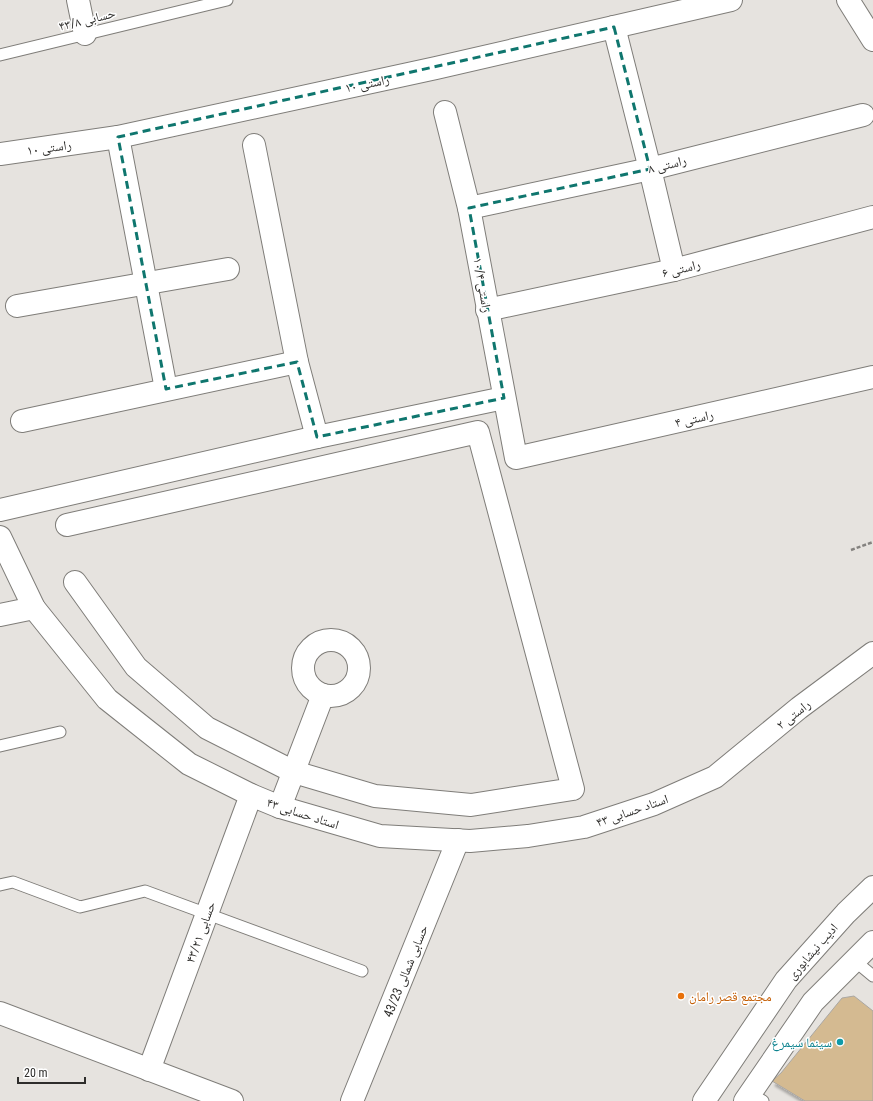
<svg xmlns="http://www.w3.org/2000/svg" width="873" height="1101" viewBox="0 0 873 1101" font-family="'Roboto Condensed','Noto Naskh Arabic',sans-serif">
<defs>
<filter id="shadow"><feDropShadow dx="2.5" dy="4.5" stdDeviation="1" flood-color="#0004"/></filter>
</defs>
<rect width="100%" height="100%" fill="#e6e3df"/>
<path fill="#d4ba91" stroke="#aaa7a3" filter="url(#shadow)" d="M 854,996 L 873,1011 L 873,1101 L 805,1101 L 772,1081 L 781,1073 L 842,998 Z"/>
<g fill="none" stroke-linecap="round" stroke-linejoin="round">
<defs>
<g id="lane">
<path d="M 0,55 L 227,0"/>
<path d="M 0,746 L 60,732"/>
<path d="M 0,885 L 13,882 L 80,907 L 145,891 L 362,971"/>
<path d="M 855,961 L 873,976"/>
<path d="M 750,1093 L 763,1101"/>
</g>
<g id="street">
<path d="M 78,0 L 85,34"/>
<path d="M 848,0 L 873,40"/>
<path d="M 614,27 L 650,169 L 674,270"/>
<path d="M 445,112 L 469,208 L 516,458 L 873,377"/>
<path d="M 118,137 L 166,389"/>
<path d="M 254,145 L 297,362 L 317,437"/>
<path d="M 0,154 L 118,137 L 436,68 L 731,0"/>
<path d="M 469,208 L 650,169 L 863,115"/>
<path d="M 17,306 L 228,269"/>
<path d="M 487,310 L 674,270 L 873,217"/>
<path d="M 22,421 L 297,362"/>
<path d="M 0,510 L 317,437 L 504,398"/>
<path d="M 67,525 L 478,432 L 573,789 L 471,805 L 375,796 L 294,772 L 207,728 L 136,667 L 75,582"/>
<path d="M 0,615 L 34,608"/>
<circle cx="331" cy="668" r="28"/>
<path d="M 280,807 L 323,695"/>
<path d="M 0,1013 L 232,1101"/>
<path d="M 149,1070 L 251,795"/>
<path d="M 352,1101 L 458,840"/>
</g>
<g id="secondary">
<path d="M 0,537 L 34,608 L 107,699 L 189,764 L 251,795 L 280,807 L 380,836 L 470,841 L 528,836 L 584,827 L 654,804 L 715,777 L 799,708 L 873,653"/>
<path d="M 704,1101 L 786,980 L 846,913 L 873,887"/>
<path d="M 745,1101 L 813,1002 L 873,942"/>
</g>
</defs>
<use href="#lane" stroke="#7f7d79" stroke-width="13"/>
<use href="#street" stroke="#7f7d79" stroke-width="24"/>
<use href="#secondary" stroke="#7f7d79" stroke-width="24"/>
<path stroke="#84827f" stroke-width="2.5" stroke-dasharray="4 2" stroke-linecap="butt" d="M 851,550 L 873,542"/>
<use href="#lane" stroke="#fff" stroke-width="11"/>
<use href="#street" stroke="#fff" stroke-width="22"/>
<use href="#secondary" stroke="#fff" stroke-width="22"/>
</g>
<path fill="none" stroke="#0f766e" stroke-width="3" stroke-dasharray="8 5" stroke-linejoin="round" d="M 614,27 L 650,169 L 469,208 L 504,398 L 317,437 L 297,362 L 166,389 L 118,137 Z"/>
<circle fill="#e8710a" stroke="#fff" stroke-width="1.5" cx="681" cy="996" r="4"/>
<circle fill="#0f9aa8" stroke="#fff" stroke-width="1.5" cx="840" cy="1042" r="4"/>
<g text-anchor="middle" stroke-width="3" stroke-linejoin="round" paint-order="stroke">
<g font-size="13" fill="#2e2d2b" stroke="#fff">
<text transform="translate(87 19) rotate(-14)" y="5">حسابی ۴۳/۸</text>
<text transform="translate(367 83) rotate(-12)" y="5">راستی ۱۰</text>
<text transform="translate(49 147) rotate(-8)" y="5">راستی ۱۰</text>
<text transform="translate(667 164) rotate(-14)" y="5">راستی ۸</text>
<text transform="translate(681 268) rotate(-14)" y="5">راستی ۶</text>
<text transform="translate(483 285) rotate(80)" y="5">راستی ۱۰/۴</text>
<text transform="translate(694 418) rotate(-13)" y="5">راستی ۴</text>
<text transform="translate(793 714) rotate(-38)" y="5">راستی ۲</text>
<text transform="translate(632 810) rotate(-19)" y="5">استاد حسابی ۴۳</text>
<text transform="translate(303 813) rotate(18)" y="5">استاد حسابی ۴۳</text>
<text transform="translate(200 932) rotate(-70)" y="5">حسابی ۴۳/۲۱</text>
<text transform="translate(812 951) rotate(-49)" y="5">ادیب نیشابوری</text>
<text transform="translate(405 971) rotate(-68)" y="5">حسابی شمالی 43/23</text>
</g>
<g font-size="13" fill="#c56008" stroke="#fff" text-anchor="start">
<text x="689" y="1001">مجتمع قصر رامان</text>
</g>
<g font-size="13" fill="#0d838f" stroke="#fff" text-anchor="end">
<text x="832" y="1047">سینما سیمرغ</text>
</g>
</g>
<path d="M18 1077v6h67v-6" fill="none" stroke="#2e2d2b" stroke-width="2"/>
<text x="24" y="1077" font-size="12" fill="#2e2d2b" stroke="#ffffff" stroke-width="3" paint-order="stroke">20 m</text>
</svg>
